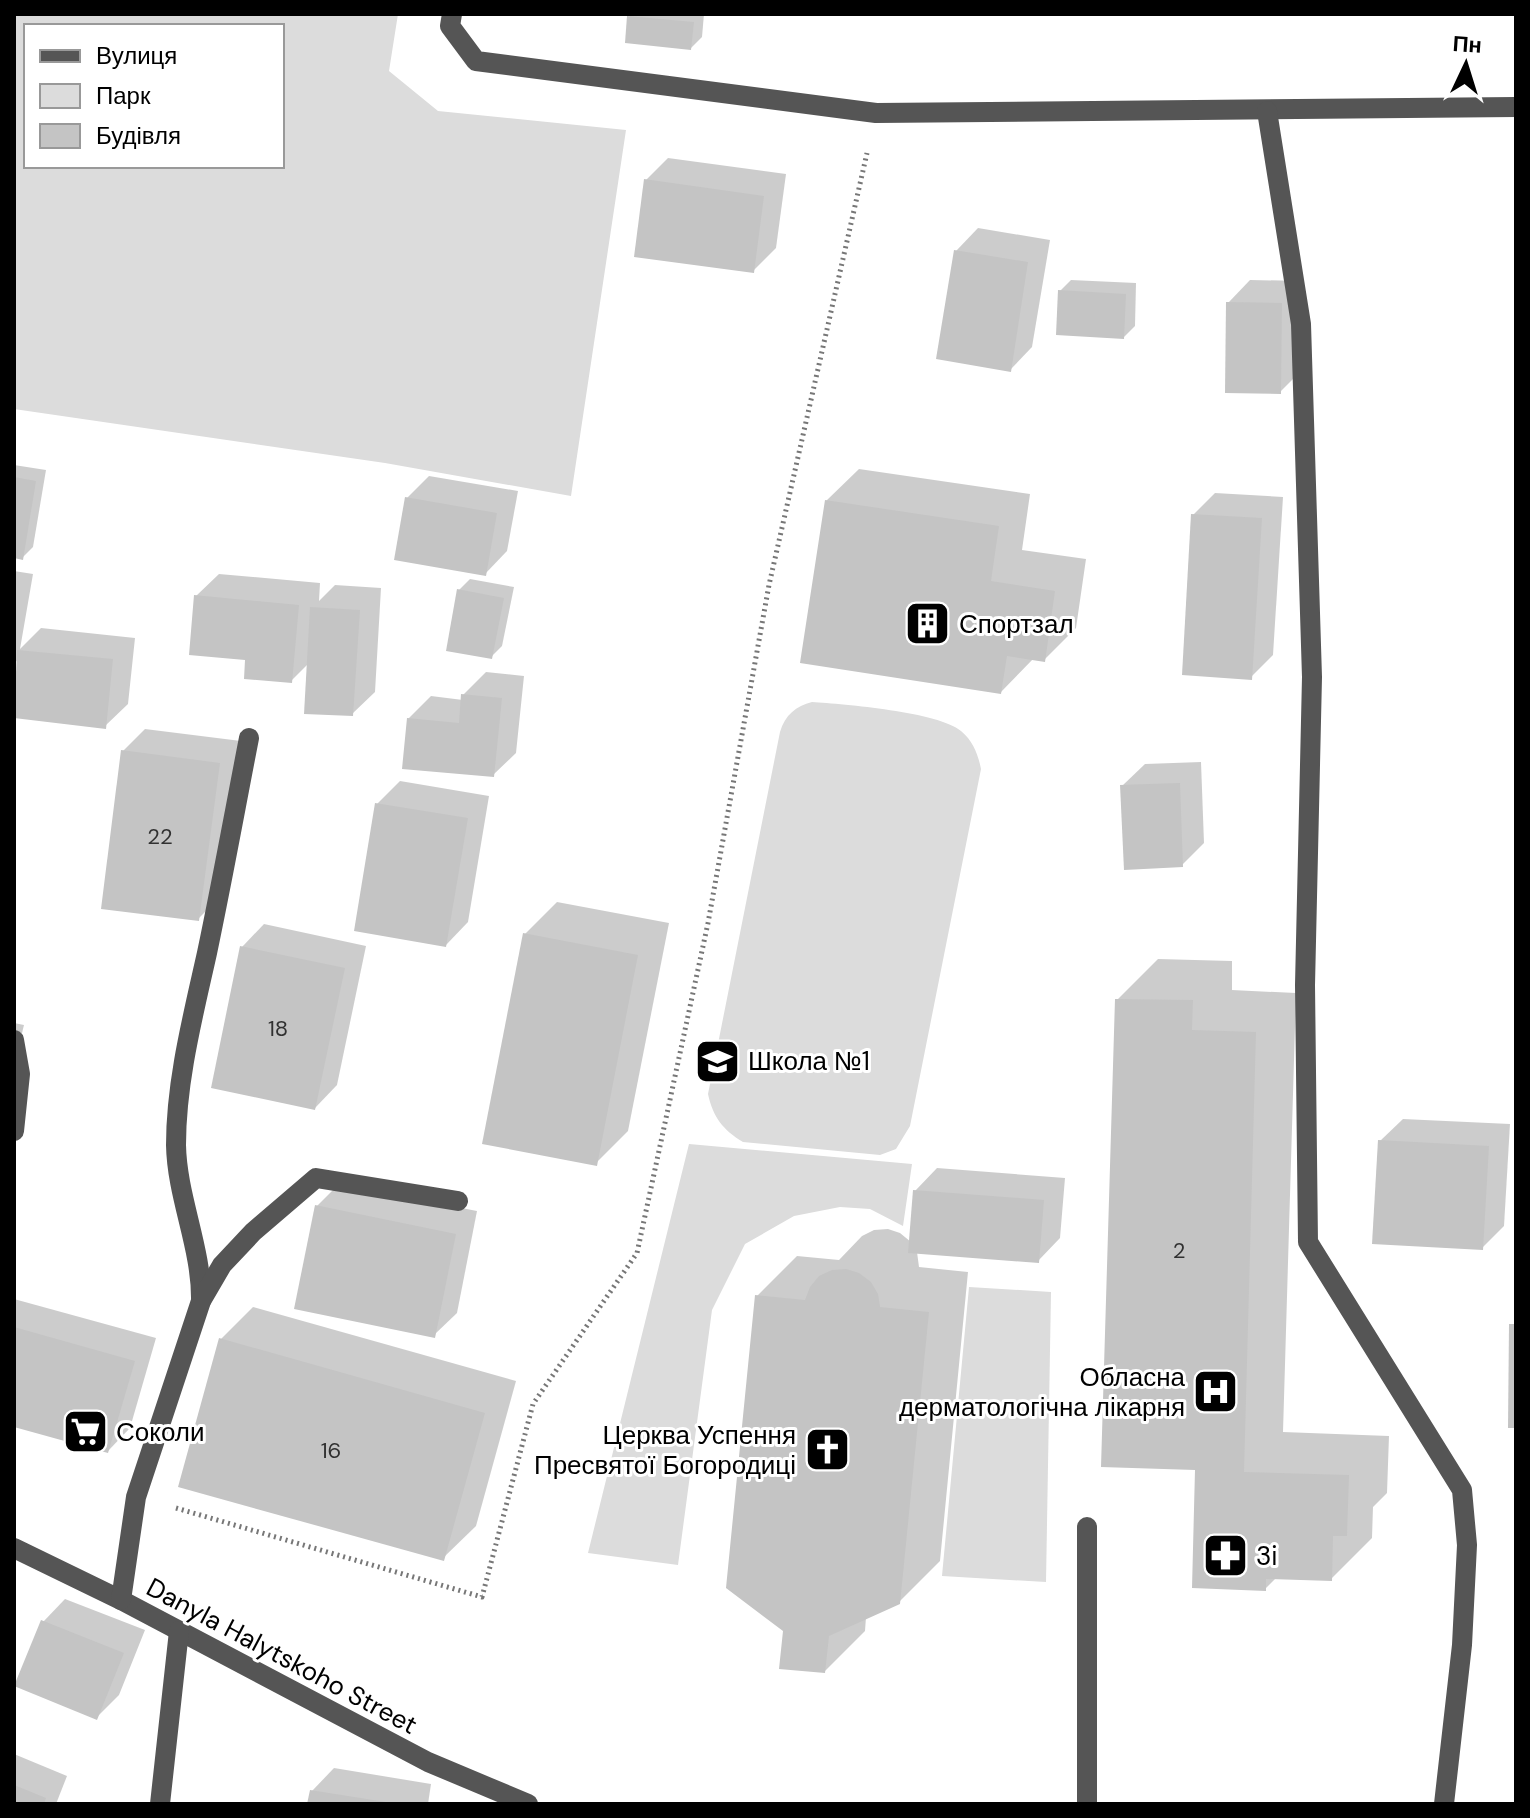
<svg xmlns="http://www.w3.org/2000/svg" width="1530" height="1818" viewBox="0 0 1530 1818" font-family="'DM Sans',sans-serif">
<rect width="100%" height="100%" fill="#fff"/>
<g fill="#dcdcdc" fill-rule="evenodd">
<path d="M 14,14 L 398,14 L 389,71 L 438,111 L 626,130 L 571,496 L 385,463 L 14,409 ZM 26,26 L 282,26 L 282,166 L 26,166 Z"/>
<path d="M 812,702 C 844,704 939,712 961,731 C 973,741 978,754 981,769 L 910,1126 L 896,1149 L 880,1155 L 743,1142 C 723,1130 713,1117 708,1094 L 780,732 C 785,715 796,706 812,702 Z"/>
<path d="M 689,1144 L 912,1164 L 903,1226 L 870,1209 L 840,1207 L 794,1216 L 745,1244 L 712,1310 L 678,1565 L 588,1553 Z"/>
<path d="M 969,1287 L 1051,1292 L 1046,1582 L 942,1576 Z"/>
</g>
<g fill="#0003">
<path d="M 632,14 L 704,14 L 702,37 L 691,48 L 629,17 Z"/>
<path d="M 668,158 L 786,174 L 776,248 L 753,271 L 646,180 Z"/>
<path d="M 978,228 L 1050,240 L 1032,347 L 1010,370 L 956,251 Z"/>
<path d="M 1071,280 L 1136,283 L 1135,326 L 1124,337 L 1060,291 Z"/>
<path d="M 1250,280 L 1304,281 L 1303,369 L 1280,392 L 1228,303 Z"/>
<path d="M 14,465 L 46,470 L 33,547 L 22,558 L 14,556 Z"/>
<path d="M 859,469 L 1030,494 L 1022,550 L 1086,559 L 1076,628 L 1044,660 L 1034,658 L 1001,692 L 826,501 Z"/>
<path d="M 429,476 L 518,491 L 507,551 L 485,574 L 407,498 Z"/>
<path d="M 1215,493 L 1283,497 L 1273,655 L 1251,677 L 1193,515 Z"/>
<path d="M 14,571 L 33,574 L 20,649 L 41,628 L 135,638 L 128,704 L 105,726 L 14,716 L 18,660 L 14,663 Z"/>
<path d="M 219,574 L 320,583 L 319,601 L 335,585 L 381,588 L 375,692 L 352,714 L 309,663 L 291,681 L 248,659 L 196,596 Z"/>
<path d="M 470,579 L 514,587 L 502,646 L 491,657 L 459,590 Z"/>
<path d="M 486,672 L 524,676 L 516,753 L 493,775 L 408,719 L 431,696 L 463,700 L 463,695 Z"/>
<path d="M 145,729 L 241,741 L 220,897 L 198,919 L 123,751 Z"/>
<path d="M 1201,762 L 1204,843 L 1182,865 L 1122,786 L 1145,764 Z"/>
<path d="M 400,781 L 489,796 L 468,922 L 446,945 L 377,804 Z"/>
<path d="M 557,902 L 669,923 L 628,1131 L 596,1163 L 525,934 Z"/>
<path d="M 264,924 L 366,946 L 337,1085 L 315,1108 L 242,947 Z"/>
<path d="M 1158,959 L 1232,961 L 1232,990 L 1296,993 L 1283,1432 L 1389,1436 L 1387,1493 L 1373,1507 L 1372,1538 L 1331,1579 L 1277,1577 L 1265,1589 L 1197,1468 L 1117,1000 Z"/>
<path d="M 14,1023 L 24,1025 L 14,1066 Z"/>
<path d="M 1403,1119 L 1510,1124 L 1504,1226 L 1482,1248 L 1380,1141 Z"/>
<path d="M 937,1168 L 1065,1178 L 1060,1238 L 1038,1261 L 917,1252 L 919,1267 L 968,1272 L 940,1561 L 899,1602 L 866,1617 L 865,1631 L 825,1671 L 785,1630 L 757,1296 L 797,1256 L 839,1260 L 862,1236 L 874,1230 L 888,1229 L 900,1233 L 911,1242 L 915,1191 Z"/>
<path d="M 339,1184 L 477,1211 L 457,1313 L 434,1335 L 317,1206 Z"/>
<path d="M 14,1299 L 156,1338 L 130,1428 L 108,1451 L 14,1425 Z"/>
<path d="M 253,1307 L 516,1381 L 476,1526 L 443,1558 L 221,1339 Z"/>
<path d="M 65,1599 L 145,1630 L 119,1695 L 97,1717 L 43,1622 Z"/>
<path d="M 14,1754 L 67,1776 L 56,1804 L 14,1804 Z"/>
<path d="M 334,1768 L 431,1784 L 428,1804 L 309,1804 L 312,1791 Z"/>
</g>
<g fill="#c4c4c4">
<path d="M 627,16 L 694,22 L 691,50 L 625,43 Z"/>
<path d="M 644,179 L 764,196 L 754,273 L 634,257 Z"/>
<path d="M 954,250 L 1028,262 L 1011,372 L 936,359 Z"/>
<path d="M 1058,290 L 1126,294 L 1124,339 L 1056,335 Z"/>
<path d="M 1226,302 L 1282,303 L 1281,394 L 1225,393 Z"/>
<path d="M 14,477 L 36,481 L 23,560 L 14,558 Z"/>
<path d="M 405,497 L 497,513 L 486,576 L 394,560 Z"/>
<path d="M 825,500 L 999,526 L 991,581 L 1055,591 L 1045,662 L 1007,656 L 1001,694 L 800,663 Z"/>
<path d="M 1191,514 L 1262,518 L 1252,680 L 1182,675 Z"/>
<path d="M 457,589 L 504,598 L 492,659 L 446,651 Z"/>
<path d="M 194,595 L 299,605 L 292,683 L 244,679 L 245,660 L 189,655 Z"/>
<path d="M 310,607 L 360,610 L 353,716 L 304,714 Z"/>
<path d="M 17,650 L 113,659 L 106,729 L 14,718 Z"/>
<path d="M 461,694 L 502,698 L 494,777 L 402,769 L 407,718 L 459,723 Z"/>
<path d="M 121,750 L 220,763 L 199,921 L 101,909 Z"/>
<path d="M 1180,783 L 1183,867 L 1124,870 L 1120,785 Z"/>
<path d="M 375,803 L 468,818 L 446,947 L 354,931 Z"/>
<path d="M 523,933 L 638,955 L 597,1166 L 482,1144 Z"/>
<path d="M 240,946 L 345,968 L 315,1110 L 211,1088 Z"/>
<path d="M 1115,999 L 1193,1000 L 1192,1030 L 1256,1032 L 1244,1472 L 1349,1475 L 1347,1536 L 1333,1536 L 1332,1581 L 1266,1579 L 1266,1591 L 1192,1588 L 1195,1470 L 1101,1467 Z"/>
<path d="M 1378,1140 L 1489,1146 L 1483,1250 L 1372,1244 Z"/>
<path d="M 913,1190 L 1044,1200 L 1039,1263 L 908,1253 Z"/>
<path d="M 315,1205 L 456,1234 L 435,1338 L 294,1309 Z"/>
<path d="M 846,1269 L 859,1273 L 871,1282 L 878,1294 L 880,1307 L 929,1312 L 900,1604 L 829,1636 L 825,1673 L 779,1669 L 783,1631 L 726,1588 L 755,1295 L 805,1300 L 810,1287 L 819,1276 L 832,1270 Z"/>
<path d="M 1509,1324 L 1516,1324 L 1516,1428 L 1508,1428 Z"/>
<path d="M 14,1327 L 135,1361 L 108,1453 L 14,1427 Z"/>
<path d="M 219,1338 L 485,1413 L 444,1561 L 178,1487 Z"/>
<path d="M 41,1620 L 124,1653 L 97,1720 L 14,1686 Z"/>
<path d="M 14,1785 L 46,1798 L 44,1804 L 14,1804 Z"/>
<path d="M 310,1790 L 386,1802 L 386,1804 L 307,1804 Z"/>
</g>
<g fill="none" stroke-linecap="round" stroke-linejoin="round">
<path stroke="#777" stroke-width="5" stroke-dasharray="2 4" stroke-linecap="butt" d="M 176,1508 L 482,1597 L 533,1404 L 637,1253 L 708,923 L 769,585 L 867,153"/>
<g stroke="#555" stroke-width="20">
<path d="M 452,14 L 450,26 L 476,61 L 876,113 L 1516,107"/>
<path d="M 1267,111 L 1301,324 L 1312,677 L 1305,985 L 1308,1242 L 1462,1490 L 1467,1545 L 1462,1645 L 1444,1804"/>
<path d="M 14,1040 L 20,1074 L 14,1131"/>
<path d="M 201,1301 C 202,1248 177,1198 176,1145 C 176,1081 193,1016 207,953 C 222,882 235,810 249,738"/>
<path d="M 1087,1527 L 1087,1804"/>
<path d="M 14,1548 L 121,1600 L 428,1762 L 528,1804"/>
<path d="M 121,1600 L 136,1497 L 201,1301 L 222,1265 L 253,1232 L 316,1178 L 458,1201"/>
<path d="M 160,1804 L 179,1631"/>
</g>
</g>
<defs>
<symbol id="building-square" viewBox="-11 -11 22 22"><rect x="-9" y="-9" width="18" height="18" rx="4" fill="#000" stroke="#fff"/><path d="M-4-6H4V6H1V3H-1V6H-4ZM-2.5-4.3h1.7v1.8h-1.7ZM.8-4.3h1.7v1.8H.8ZM-2.5-1h1.7V.8h-1.7ZM.8-1h1.7V.8H.8Z" fill="#fff"/></symbol>
<symbol id="school-square" viewBox="-11 -11 22 22"><rect x="-9" y="-9" width="18" height="18" rx="4" fill="#000" stroke="#fff"/><path d="M0-5L7-2L0 1L-7-2ZM-4 1L0 2.5L4 1V4Q0 6-4 4Z" fill="#fff"/></symbol>
<symbol id="hospital-square" viewBox="-11 -11 22 22"><rect x="-9" y="-9" width="18" height="18" rx="4" fill="#000" stroke="#fff"/><path d="M-5-5h3v3.5h4V-5h3V5h-3V1.5h-4V5h-3Z" fill="#fff"/></symbol>
<symbol id="supermarket-square" viewBox="-11 -11 22 22"><rect x="-9" y="-9" width="18" height="18" rx="4" fill="#000" stroke="#fff"/><path d="M-6-5.5h2.5l.6 2H6L4.5 2H-2.5L-4.4-4H-6ZM-1.5 3.2a1.3 1.3 0 1 0 .1 0ZM3 3.2a1.3 1.3 0 1 0 .1 0Z" fill="#fff"/></symbol>
<symbol id="church-square" viewBox="-11 -11 22 22"><rect x="-9" y="-9" width="18" height="18" rx="4" fill="#000" stroke="#fff"/><path d="M-1.2-6h2.4v3.5h3.3v2.4h-3.3V6h-2.4V-.1h-3.3v-2.4h3.3Z" fill="#fff"/></symbol>
<symbol id="pharmacy-square" viewBox="-11 -11 22 22"><rect x="-9" y="-9" width="18" height="18" rx="4" fill="#000" stroke="#fff"/><path d="M-2-6h4v4h4v4h-4v4h-4v-4h-4v-4h4Z" fill="#fff"/></symbol>
</defs>
<g fill-rule="evenodd">
<use href="#building-square" x="902" y="598" width="51" height="51"/>
<use href="#school-square" x="692" y="1036" width="51" height="51"/>
<use href="#hospital-square" x="1190" y="1366" width="51" height="51"/>
<use href="#supermarket-square" x="60" y="1406" width="51" height="51"/>
<use href="#church-square" x="802" y="1424" width="51" height="51"/>
<use href="#pharmacy-square" x="1200" y="1530" width="51" height="51"/>
</g>
<g text-anchor="middle" stroke-width="6" stroke-linejoin="round" paint-order="stroke">
<g font-size="22" fill="#313131">
<text x="160" y="844">22</text>
<text x="278" y="1036">18</text>
<text x="1179" y="1258">2</text>
<text x="331" y="1458">16</text>
</g>
<g font-size="26" fill="#000" stroke="#fff" text-anchor="start">
<text x="959" y="633">Спортзал</text>
<text x="748" y="1070">Школа №1</text>
<text x="1185" y="1386" text-anchor="end">Обласна<tspan x="1185" dy="30">дерматологічна лікарня</tspan></text>
<text x="116" y="1441">Соколи</text>
<text x="796" y="1444" text-anchor="end">Церква Успення<tspan x="796" dy="30">Пресвятої Богородиці</tspan></text>
<text x="1256" y="1565">3i</text>
</g>
<g font-size="26" fill="#000" stroke="#fff">
<text transform="translate(282 1656) rotate(28)" y="9">Danyla Halytskoho Street</text>
</g>
</g>
<rect width="1530" height="1818" fill="none" stroke="#000000" stroke-width="32"/>
<rect x="24" y="24" width="260" height="144" fill="#ffffff" stroke="#999999" stroke-width="2"/>
<rect x="40" y="50" width="40" height="12" fill="#555555" stroke="#999999" stroke-width="2"/>
<text x="96" y="64" font-size="24" fill="#000000">Вулиця</text>
<rect x="40" y="84" width="40" height="24" fill="#dcdcdc" stroke="#999999" stroke-width="2"/>
<text x="96" y="104" font-size="24" fill="#000000">Парк</text>
<rect x="40" y="124" width="40" height="24" fill="#c4c4c4" stroke="#999999" stroke-width="2"/>
<text x="96" y="144" font-size="24" fill="#000000">Будівля</text>
<g transform="translate(1466 64) rotate(4)" stroke="#ffffff" stroke-width="6" paint-order="stroke">
<path d="M0-6L14 30L0 20L-14 30Z" fill="#000000"/>
<text y="-12" font-size="22" font-weight="bold" text-anchor="middle" fill="#000000">Пн</text>
</g>
</svg>
